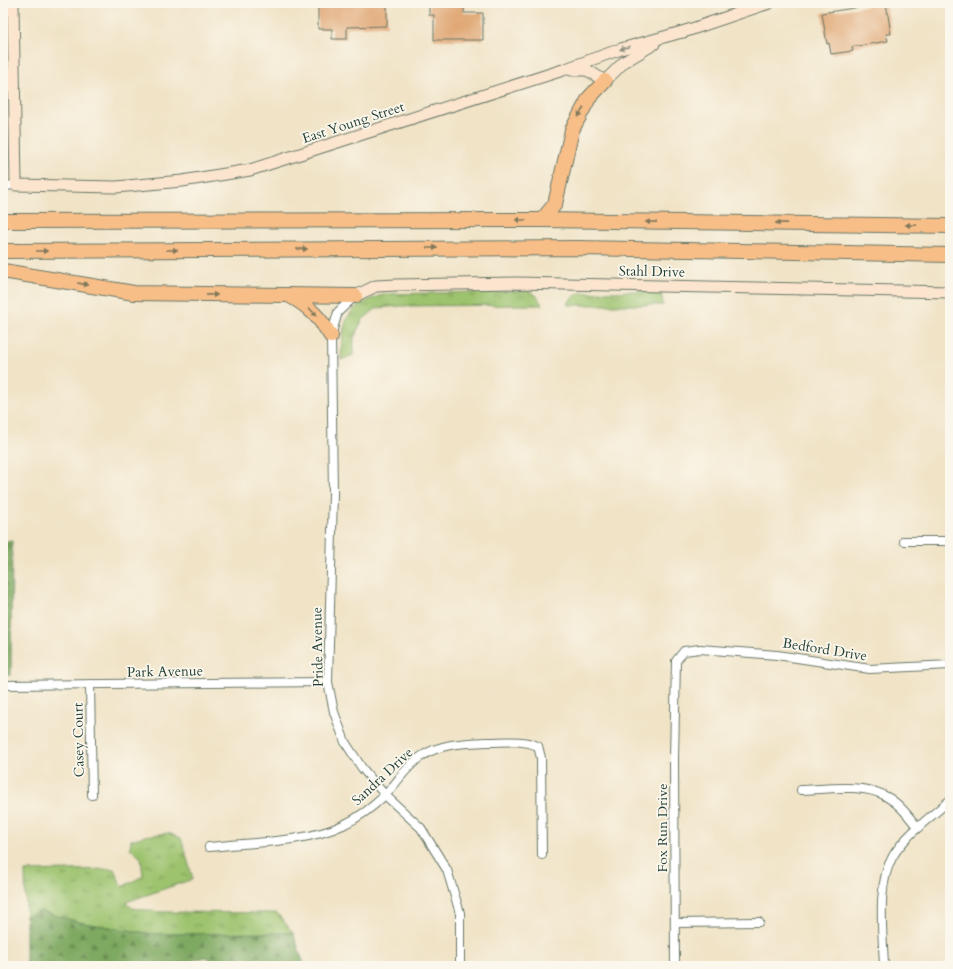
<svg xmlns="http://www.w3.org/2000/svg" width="953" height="969" viewBox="0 0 953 969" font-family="Cardo,serif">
<defs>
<pattern id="grass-tufts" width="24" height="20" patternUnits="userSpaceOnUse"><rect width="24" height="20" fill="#9dc36e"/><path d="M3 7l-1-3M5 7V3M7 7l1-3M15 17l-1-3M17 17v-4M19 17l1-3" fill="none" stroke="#7fa05b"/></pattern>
<pattern id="forest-firs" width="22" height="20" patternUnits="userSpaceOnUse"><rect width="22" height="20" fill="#7ea961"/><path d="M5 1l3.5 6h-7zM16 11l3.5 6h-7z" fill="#678b51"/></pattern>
</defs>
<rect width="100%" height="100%" fill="#fbf7ec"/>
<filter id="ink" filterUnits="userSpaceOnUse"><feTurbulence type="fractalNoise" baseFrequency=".025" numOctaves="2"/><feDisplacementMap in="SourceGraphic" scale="8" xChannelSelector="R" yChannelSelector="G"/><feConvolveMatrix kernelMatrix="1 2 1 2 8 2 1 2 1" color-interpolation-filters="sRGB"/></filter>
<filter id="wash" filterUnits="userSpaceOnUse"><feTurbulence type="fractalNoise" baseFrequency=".012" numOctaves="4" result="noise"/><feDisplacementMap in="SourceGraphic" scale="16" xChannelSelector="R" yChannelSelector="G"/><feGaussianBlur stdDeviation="0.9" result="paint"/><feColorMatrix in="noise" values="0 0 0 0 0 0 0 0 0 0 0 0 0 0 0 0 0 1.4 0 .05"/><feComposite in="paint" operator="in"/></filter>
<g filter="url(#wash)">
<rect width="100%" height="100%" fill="#f0e3c6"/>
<g fill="url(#grass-tufts)" stroke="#5e8051">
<path d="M 661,290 L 663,305 L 567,305 L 571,299 L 579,293 Z"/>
<path d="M 528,291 L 537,296 L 542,305 L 401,306 L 377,308 L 362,320 L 354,338 L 353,355 L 341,360 C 343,319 344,306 386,294 Z"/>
<path d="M 168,833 L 181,838 L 193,879 L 126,902 L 132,908 L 161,912 L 277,913 L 293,933 L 153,934 L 83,923 L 40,911 L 26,917 L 25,871 L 114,869 L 122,887 L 143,876 L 141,858 L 130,848 L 131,840 L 145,836 Z"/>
</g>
<g fill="url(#forest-firs)" stroke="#4e734a">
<path d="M 12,541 L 11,675 L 3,675 L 3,542 Z"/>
<path d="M 40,911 L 83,923 L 153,934 L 293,933 L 304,964 L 302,966 L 220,966 L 206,957 L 172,966 L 26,966 L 26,917 Z"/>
</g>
<g id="blocks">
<g fill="#e0a774">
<path d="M 318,3 L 387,3 L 387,26 L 347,27 L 347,39 L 332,39 L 332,29 L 318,29 Z"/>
<path d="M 429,3 L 464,3 L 464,13 L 483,13 L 483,40 L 434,40 L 434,15 L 429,15 Z"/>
<path d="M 886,3 L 891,34 L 886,34 L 888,41 L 852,47 L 853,51 L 831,54 L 829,43 L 827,44 L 822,13 Z"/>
</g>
</g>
</g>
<g filter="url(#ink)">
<use href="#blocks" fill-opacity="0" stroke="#687767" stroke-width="1"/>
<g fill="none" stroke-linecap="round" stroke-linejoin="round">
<defs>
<g id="street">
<path d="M 3,186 L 16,185"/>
<path d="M 355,296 L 338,312 L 331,336 L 333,494 L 328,682 L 334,712 L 345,742 L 362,768 L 385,795 L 421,828 L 447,870 L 460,913 L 460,966"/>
<path d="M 904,541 L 950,541"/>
<path d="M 90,684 L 92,795"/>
<path d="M 3,685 L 328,682"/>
<path d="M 801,790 C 826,789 866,783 887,797 C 900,804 909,817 918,828"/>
<path d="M 209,847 C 251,842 305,843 343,825 C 358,818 373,807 385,795 C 398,782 406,766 422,756 C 442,743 465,743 487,742 C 504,742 521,739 538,746 L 541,758 L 542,855"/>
<path d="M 675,923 L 759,922"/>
<path d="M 675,966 L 674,759 L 676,661 L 684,651 L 700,649 L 777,655 L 870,669 L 950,665"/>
<path d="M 884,966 C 883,933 876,885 893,856 C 906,834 931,817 950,800"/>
</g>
<g id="secondary">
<path d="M 13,3 L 16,185 L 116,187 L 182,181 L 250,170 L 563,70 L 621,49 L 689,30"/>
<path d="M 683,32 L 769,3"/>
<path d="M 571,70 L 587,70 L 605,81 L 624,62 L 654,44"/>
<path d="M 355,296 L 376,286 L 396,285 L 516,283 L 950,292"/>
</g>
<g id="highway">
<path d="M 542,220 L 555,204 L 572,130 L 589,98 L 605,81"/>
<path d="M 3,221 L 542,220 L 950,226"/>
<path d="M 3,251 L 578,248 L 950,255"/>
<path d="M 3,271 L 134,293 L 355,296"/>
<path d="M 290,296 C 309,306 320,318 331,336"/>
</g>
</defs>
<use href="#street" stroke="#687767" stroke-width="10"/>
<use href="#secondary" stroke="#687767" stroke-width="13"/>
<use href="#highway" stroke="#687767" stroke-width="16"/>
<use href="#street" stroke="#fff" stroke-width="8"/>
<use href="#secondary" stroke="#fce5cf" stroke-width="11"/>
<use href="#highway" stroke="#f7be88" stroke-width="14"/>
</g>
<defs><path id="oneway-solid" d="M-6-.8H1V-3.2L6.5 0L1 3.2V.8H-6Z"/></defs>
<use fill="#8e9182" href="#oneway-solid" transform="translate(625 48) rotate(163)"/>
<g fill="#80775a">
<use href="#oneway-solid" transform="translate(581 112) rotate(120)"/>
<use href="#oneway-solid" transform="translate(521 220) rotate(180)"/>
<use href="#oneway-solid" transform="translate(651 222) rotate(-179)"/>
<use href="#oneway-solid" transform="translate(781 223) rotate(-179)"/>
<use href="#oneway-solid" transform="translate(911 225) rotate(-179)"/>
<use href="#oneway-solid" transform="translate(432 248)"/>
<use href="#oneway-solid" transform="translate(302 249)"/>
<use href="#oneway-solid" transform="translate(172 250)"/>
<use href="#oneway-solid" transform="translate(42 251)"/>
<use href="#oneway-solid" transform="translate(83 284) rotate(9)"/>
<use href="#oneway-solid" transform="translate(212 295) rotate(1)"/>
<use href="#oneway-solid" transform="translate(313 312) rotate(45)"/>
</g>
</g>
<g text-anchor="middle" stroke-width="3.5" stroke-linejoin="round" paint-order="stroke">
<g font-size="14" fill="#1f3d34" stroke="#fbf7ec">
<text transform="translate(353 122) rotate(-18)" y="5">East Young Street</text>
<text transform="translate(652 271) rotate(1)" y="5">Stahl Drive</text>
<text transform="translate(317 647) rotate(-91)" y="5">Pride Avenue</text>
<text transform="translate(825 649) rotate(9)" y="5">Bedford Drive</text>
<text transform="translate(165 671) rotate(-1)" y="5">Park Avenue</text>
<text transform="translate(78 740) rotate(-91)" y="5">Casey Court</text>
<text transform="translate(382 776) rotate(-43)" y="5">Sandra Drive</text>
<text transform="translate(662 828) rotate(-90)" y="5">Fox Run Drive</text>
</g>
</g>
<rect width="953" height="969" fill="none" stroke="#fbf7ec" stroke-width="16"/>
</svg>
